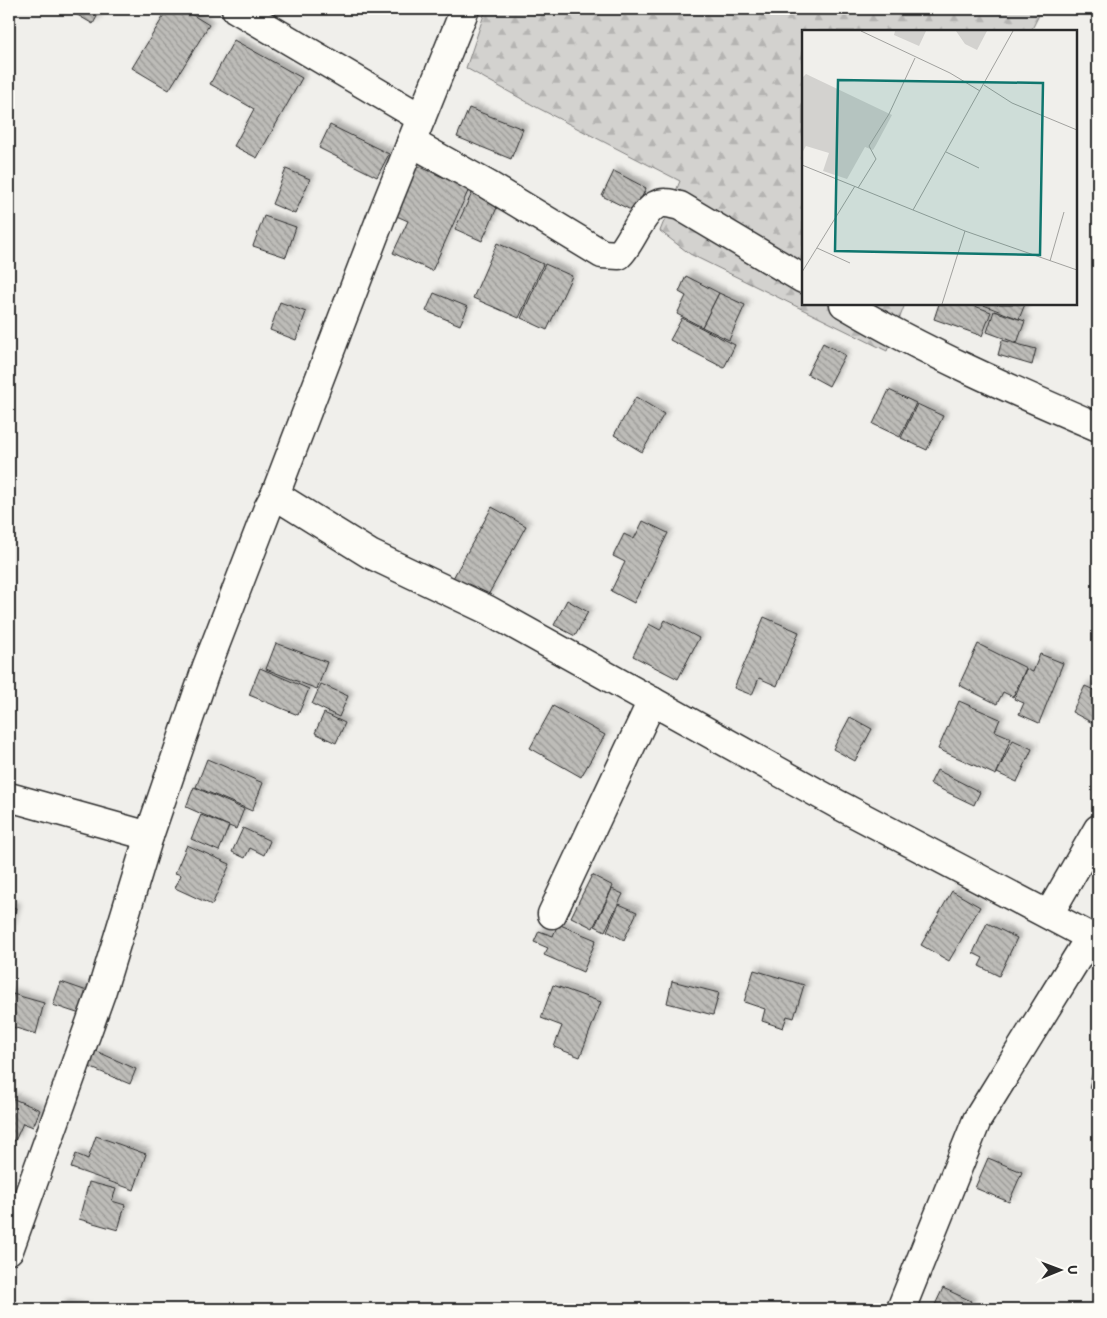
<svg xmlns="http://www.w3.org/2000/svg" width="1107" height="1318" viewBox="0 0 1107 1318" font-family="Itim,sans-serif">
<defs>
<pattern id="forest-firs" width="22" height="20" patternUnits="userSpaceOnUse" patternTransform="scale(1.25)"><rect width="22" height="20" fill="#d3d2cf"/><path d="M5 1l3.5 6h-7zM16 11l3.5 6h-7z" fill="#b5b4b2"/></pattern>
<pattern id="building-back-hatch" width="6" height="6" patternUnits="userSpaceOnUse" patternTransform="scale(1.25)"><rect width="6" height="6" fill="#bdbcb8"/><path d="M-1 5l2 2M0 0l6 6M5-1l2 2" fill="none" stroke="#9a9996"/></pattern>
<filter id="shadow"><feDropShadow dx="4.5" dy="-4.5" stdDeviation="2.5" flood-color="#0004"/></filter>
</defs>
<rect width="100%" height="100%" fill="#f0efeb"/>
<filter id="ink" filterUnits="userSpaceOnUse"><feTurbulence type="fractalNoise" baseFrequency=".02" numOctaves="2"/><feDisplacementMap in="SourceGraphic" scale="10" xChannelSelector="R" yChannelSelector="G"/><feConvolveMatrix kernelMatrix="1 2 1 2 8 2 1 2 1" color-interpolation-filters="sRGB"/></filter>
<g filter="url(#ink)">
<path fill="url(#forest-firs)" stroke="#7f7e7d" d="M 486,9 L 1042,9 L 1031,31 L 803,31 L 803,304 L 905,304 L 887,351 L 690,254 L 660,231 L 680,181 L 538,108 L 466,68 Z"/>
<g fill="url(#building-back-hatch)" stroke="#2b2b2b" filter="url(#shadow)">
<path d="M 67,9 L 101,9 L 93,24 Z"/>
<path d="M 168,9 L 183,9 L 209,25 L 169,90 L 132,68 Z"/>
<path d="M 234,40 L 302,78 L 257,158 L 234,146 L 254,109 L 210,84 Z"/>
<path d="M 469,108 L 523,129 L 511,159 L 457,137 Z"/>
<path d="M 330,125 L 389,154 L 377,177 L 319,148 Z"/>
<path d="M 414,164 L 469,189 L 432,271 L 393,253 L 408,221 L 392,214 Z"/>
<path d="M 286,169 L 310,179 L 295,214 L 272,204 Z"/>
<path d="M 614,171 L 646,188 L 635,212 L 602,196 Z"/>
<path d="M 474,189 L 500,201 L 482,241 L 455,229 Z"/>
<path d="M 264,216 L 296,227 L 286,257 L 253,246 Z"/>
<path d="M 497,243 L 543,264 L 519,318 L 473,298 Z"/>
<path d="M 545,264 L 572,276 L 547,330 L 521,318 Z"/>
<path d="M 686,276 L 719,293 L 702,327 L 677,314 L 686,296 L 679,292 Z"/>
<path d="M 434,293 L 468,307 L 460,325 L 426,311 Z"/>
<path d="M 719,293 L 745,305 L 729,340 L 702,327 Z"/>
<path d="M 280,302 L 306,312 L 296,340 L 270,330 Z"/>
<path d="M 939,304 L 969,304 L 991,312 L 982,336 L 934,319 Z"/>
<path d="M 981,304 L 1025,304 L 1019,319 Z"/>
<path d="M 994,311 L 1025,321 L 1017,343 L 987,332 Z"/>
<path d="M 682,318 L 735,345 L 724,368 L 670,340 Z"/>
<path d="M 1002,340 L 1036,349 L 1032,365 L 998,355 Z"/>
<path d="M 823,343 L 845,355 L 829,386 L 807,374 Z"/>
<path d="M 889,390 L 916,403 L 900,437 L 873,424 Z"/>
<path d="M 636,397 L 664,414 L 642,452 L 614,435 Z"/>
<path d="M 917,404 L 943,416 L 927,450 L 901,438 Z"/>
<path d="M 492,507 L 526,526 L 486,599 L 452,580 Z"/>
<path d="M 643,521 L 668,533 L 634,603 L 611,591 L 625,562 L 613,556 L 624,534 L 634,539 Z"/>
<path d="M 567,600 L 588,612 L 575,636 L 554,625 Z"/>
<path d="M 764,617 L 799,632 L 777,686 L 759,678 L 752,695 L 734,688 Z"/>
<path d="M 665,620 L 699,638 L 678,679 L 633,656 L 649,624 L 660,630 Z"/>
<path d="M 276,643 L 327,662 L 317,689 L 266,669 Z"/>
<path d="M 978,644 L 1026,668 L 1013,697 L 1003,692 L 997,704 L 959,685 Z"/>
<path d="M 1040,654 L 1063,663 L 1039,723 L 1019,714 L 1024,703 L 1014,699 L 1026,669 L 1033,672 Z"/>
<path d="M 260,668 L 309,689 L 298,715 L 249,695 Z"/>
<path d="M 321,684 L 348,696 L 339,717 L 312,704 Z"/>
<path d="M 1085,686 L 1098,692 L 1098,726 L 1072,712 Z"/>
<path d="M 959,701 L 1000,719 L 995,731 L 1011,738 L 996,775 L 938,749 Z"/>
<path d="M 553,706 L 605,735 L 581,777 L 530,748 Z"/>
<path d="M 324,713 L 345,723 L 336,743 L 315,733 Z"/>
<path d="M 850,717 L 872,729 L 855,761 L 833,749 Z"/>
<path d="M 1013,740 L 1032,749 L 1017,782 L 997,773 Z"/>
<path d="M 207,759 L 263,783 L 252,811 L 196,787 Z"/>
<path d="M 937,770 L 980,792 L 974,805 L 930,784 Z"/>
<path d="M 194,787 L 244,809 L 236,829 L 186,807 Z"/>
<path d="M 201,815 L 229,826 L 219,851 L 191,839 Z"/>
<path d="M 243,828 L 270,841 L 264,855 L 250,848 L 245,858 L 232,852 Z"/>
<path d="M 187,845 L 230,864 L 212,905 L 175,888 L 181,875 L 175,873 Z"/>
<path d="M 592,875 L 613,886 L 593,928 L 571,917 Z"/>
<path d="M 612,889 L 623,894 L 605,931 L 595,926 Z"/>
<path d="M 952,891 L 980,907 L 949,961 L 921,945 Z"/>
<path d="M 619,904 L 637,912 L 624,940 L 607,931 Z"/>
<path d="M 9,906 L 16,908 L 9,931 Z"/>
<path d="M 987,923 L 1017,938 L 999,976 L 979,966 L 983,958 L 973,953 Z"/>
<path d="M 558,924 L 596,940 L 583,972 L 544,955 L 548,948 L 534,942 L 539,931 L 553,936 Z"/>
<path d="M 754,970 L 804,985 L 794,1018 L 787,1016 L 783,1028 L 762,1021 L 765,1009 L 744,1002 Z"/>
<path d="M 672,981 L 719,993 L 713,1015 L 667,1003 Z"/>
<path d="M 61,982 L 87,991 L 80,1014 L 53,1005 Z"/>
<path d="M 553,985 L 601,1002 L 580,1057 L 554,1047 L 562,1026 L 541,1018 Z"/>
<path d="M 9,993 L 44,1003 L 36,1034 L 9,1026 Z"/>
<path d="M 1098,1050 L 1098,1090 L 1089,1088 Z"/>
<path d="M 96,1051 L 136,1069 L 130,1084 L 89,1067 Z"/>
<path d="M 9,1097 L 40,1110 L 33,1127 L 23,1123 L 15,1141 L 9,1138 Z"/>
<path d="M 96,1136 L 146,1154 L 134,1190 L 71,1168 L 76,1154 L 88,1159 Z"/>
<path d="M 988,1158 L 1022,1172 L 1009,1202 L 975,1188 Z"/>
<path d="M 89,1182 L 116,1189 L 112,1201 L 125,1205 L 118,1230 L 79,1219 Z"/>
<path d="M 943,1288 L 971,1301 L 967,1309 L 933,1309 Z"/>
<path d="M 62,1304 L 87,1309 L 61,1309 Z"/>
</g>
<g fill="none" stroke-linecap="round" stroke-linejoin="round">
<defs>
<g id="minor">
<path d="M 236,9 L 421,118"/>
<path d="M 411,142 L 488,185 L 602,254 L 619,255 C 633,242 644,202 665,203 C 670,203 675,205 680,206 L 803,279"/>
<path d="M 844,304 C 925,352 1012,390 1098,427"/>
<path d="M 275,495 L 382,215 L 465,9"/>
<path d="M 552,914 L 652,701"/>
<path d="M 1049,914 L 1098,829"/>
<path d="M 9,1250 L 102,990 L 149,836"/>
<path d="M 901,1309 L 977,1120 L 1090,937"/>
</g>
<path id="tertiary" d="M 9,797 L 149,836 L 207,666 L 268,508 L 275,495 L 370,554 L 488,610 L 839,805 L 1098,941"/>
</defs>
<use href="#minor" stroke="#2b2b2b" stroke-width="31"/>
<use href="#tertiary" stroke="#2b2b2b" stroke-width="31"/>
<use href="#minor" stroke="#fdfcf7" stroke-width="28"/>
<use href="#tertiary" stroke="#fdfcf7" stroke-width="28"/>
</g>
</g>
<g transform="translate(802 30)">
<rect width="275" height="275" fill="#f0efeb"/>
<path d="M 93,1 L 124,1 L 117,16 L 92,5 ZM 154,1 L 185,1 L 175,20 L 163,14 ZM 4,44 L 90,85 L 74,115 L 71,120 L 63,117 L 45,149 L 21,141 L 27,123 L 4,116 L 0,123 L 0,48 Z" fill="#d3d2cf"/>
<path fill="none" stroke="#a1a19e" stroke-width="1" d="M 59,1 L 148,43 L 178,61M 182,55 L 210,73 L 275,100M 144,122 L 177,138M 0,135 L 111,180M 56,158 L 74,129 L 67,116 L 87,84 L 113,28M 163,201 L 275,240M 15,218 L 48,233M 248,231 L 262,182M 0,242 L 53,156M 140,274 L 163,201 L 111,180 L 211,1"/>
<path fill="#0f766e" fill-opacity="0.15" stroke="#0f766e" stroke-width="2.5" d="M 36,50 L 241,53 L 238,225 L 33,221 Z"/>
<rect width="275" height="275" fill="none" stroke="#2b2b2b" stroke-width="2.5"/>
</g>
<rect width="1107" height="1318" fill="none" stroke="#fdfcf7" stroke-width="30"/>
<rect x="15" y="15" width="1077" height="1288" fill="none" stroke="#2b2b2b" stroke-width="2" filter="url(#ink)"/>
<g transform="translate(1060 1270) rotate(89)" stroke="#fdfcf7" stroke-width="4" paint-order="stroke">
<path d="M0-4L9 19L0 12L-9 19Z" fill="#2b2b2b"/>
<text y="-8" font-size="14" font-weight="bold" text-anchor="middle" fill="#2b2b2b">U</text>
</g>
</svg>
